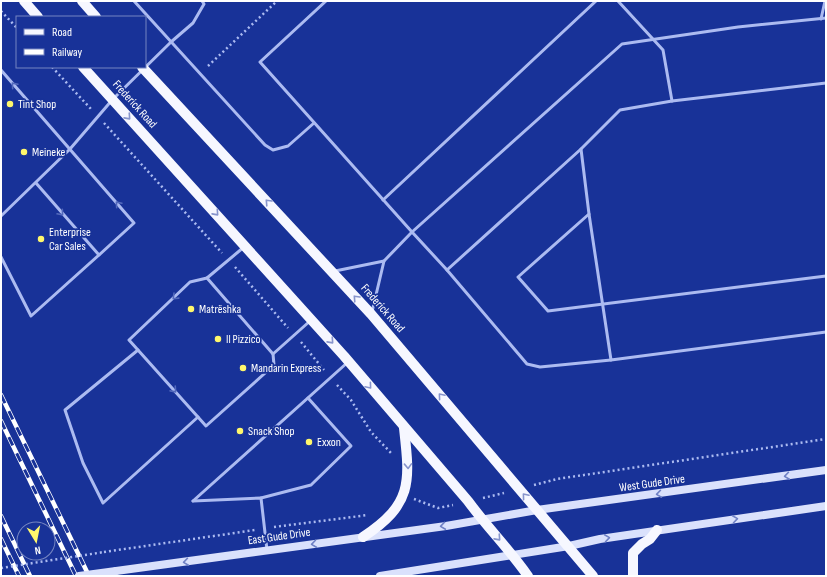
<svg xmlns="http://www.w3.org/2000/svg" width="827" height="577" viewBox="0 0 827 577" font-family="'Sofia Sans Condensed',sans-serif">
<rect width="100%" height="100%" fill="#183298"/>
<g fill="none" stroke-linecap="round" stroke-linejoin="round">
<g stroke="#acbbf1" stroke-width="2.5" stroke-dasharray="2 3" stroke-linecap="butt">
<path d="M 1,11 L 17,28"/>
<path d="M 208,66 L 277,1"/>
<path d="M 52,67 L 91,109"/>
<path d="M 104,123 L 222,253"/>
<path d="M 235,267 L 288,328"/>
<path d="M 301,342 L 324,370"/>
<path d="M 337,385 L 351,400 L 371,432 L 392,454"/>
<path d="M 534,485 L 557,479 L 826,439"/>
<path d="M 483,498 L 504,493"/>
<path d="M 414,499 L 438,508 L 453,505"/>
<path d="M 274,527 L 368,515"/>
<path d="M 104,552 L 255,530"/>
</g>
<g stroke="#acbbf1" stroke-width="3">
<path d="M 134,1 L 265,145 L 273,150 L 288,146 L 314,123"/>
<path d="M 326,1 L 260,62 L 412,232 L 447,270 L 527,364 L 540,367 L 611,360"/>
<path d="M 618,1 L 663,50 L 672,101"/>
<path d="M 821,19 L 825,1"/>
<path d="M 1,70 L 134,223 L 99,255 L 36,183"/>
<path d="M 826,83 L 672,101 L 620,110 L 581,149 L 589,214 L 611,360 L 826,332"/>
<path d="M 383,200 L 596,1"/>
<path d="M 589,214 L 518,277 L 548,311 L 826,276"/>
<path d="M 1,216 L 70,149 L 113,99 L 171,42 L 193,23 L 204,4 L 202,1"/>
<path d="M 244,247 L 207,278 L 273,354 L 310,321"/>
<path d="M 1,257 L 31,316 L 99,255"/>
<path d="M 447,270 L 581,149"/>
<path d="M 335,271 L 384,261 L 412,232 L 622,44 L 738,27 L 826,18"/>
<path d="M 207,278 L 190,282 L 129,340 L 206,426 L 274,365 L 273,354"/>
<path d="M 372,312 L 384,261"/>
<path d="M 138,350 L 65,410 L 83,463 L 103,503 L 198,417"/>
<path d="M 261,498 L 311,485 L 351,446 L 308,398"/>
<path d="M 193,501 L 348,362"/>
<path d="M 193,501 L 261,498 L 267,550"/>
</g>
<g stroke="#dae1fc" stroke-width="8">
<path d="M 116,571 L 446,526 L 537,510 L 826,470"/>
<path d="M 380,576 L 569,546 L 600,539 L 826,506"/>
</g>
<g stroke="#f6f7ff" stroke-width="10">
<path d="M 24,1 L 38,17"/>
<path d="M 82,1 L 96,17"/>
<path d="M 83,67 L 344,356 L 468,501 C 487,527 510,550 528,576"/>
<path d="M 142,67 L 371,314 L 593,576"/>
<path d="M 363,537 C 413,504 410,482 404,428"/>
<path d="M 633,576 L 633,553 L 642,544 L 650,539 L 657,530"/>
</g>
<defs>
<g id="rail">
<path d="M 1,395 L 89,576"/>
<path d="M 1,421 L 76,576"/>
<path d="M 1,516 L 30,576"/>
<path d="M 1,539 L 19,576"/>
</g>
</defs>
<use href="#rail" stroke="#fff" stroke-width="4.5"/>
<use href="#rail" stroke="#183298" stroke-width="3" stroke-dasharray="9" stroke-linecap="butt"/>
<path stroke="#acbbf1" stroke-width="2.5" stroke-dasharray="2 3" stroke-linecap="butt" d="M 1,568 L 104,552"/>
<path stroke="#dae1fc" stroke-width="8" d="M 79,576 L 116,571"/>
</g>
<defs><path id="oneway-chevron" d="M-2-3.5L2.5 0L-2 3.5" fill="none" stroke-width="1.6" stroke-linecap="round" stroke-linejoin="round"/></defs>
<g stroke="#5369bc">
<use href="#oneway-chevron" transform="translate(14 85) rotate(-131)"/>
<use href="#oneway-chevron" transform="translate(118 204) rotate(-131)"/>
<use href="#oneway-chevron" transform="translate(61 213) rotate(49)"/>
<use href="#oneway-chevron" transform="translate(175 297) rotate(136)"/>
<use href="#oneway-chevron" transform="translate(174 390) rotate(48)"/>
</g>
<g stroke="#8794cc">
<use href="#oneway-chevron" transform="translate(128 117) rotate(48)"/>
<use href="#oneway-chevron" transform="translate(268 202) rotate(-133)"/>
<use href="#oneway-chevron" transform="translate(216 213) rotate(48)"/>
<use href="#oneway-chevron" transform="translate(356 298) rotate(-133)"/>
<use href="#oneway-chevron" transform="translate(331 341) rotate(48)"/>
<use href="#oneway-chevron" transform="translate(369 386) rotate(50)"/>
<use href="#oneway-chevron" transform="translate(441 396) rotate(-130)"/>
<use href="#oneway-chevron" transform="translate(408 466) rotate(88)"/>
<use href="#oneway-chevron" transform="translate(525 496) rotate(-130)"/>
<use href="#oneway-chevron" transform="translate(498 538) rotate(48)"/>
</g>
<g stroke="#6f81c5">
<use href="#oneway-chevron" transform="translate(787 476) rotate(172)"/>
<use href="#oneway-chevron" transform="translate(659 494) rotate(172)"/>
<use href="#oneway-chevron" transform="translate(735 519) rotate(-8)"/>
<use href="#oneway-chevron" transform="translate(443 526) rotate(172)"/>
<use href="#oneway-chevron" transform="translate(607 538) rotate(-8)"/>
<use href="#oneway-chevron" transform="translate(314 544) rotate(172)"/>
<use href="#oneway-chevron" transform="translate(186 562) rotate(172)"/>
</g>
<g fill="#fff76c" stroke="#183298" stroke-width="1.5">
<circle cx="10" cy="104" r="4"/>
<circle cx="24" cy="152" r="4"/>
<circle cx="41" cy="239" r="4"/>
<circle cx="191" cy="309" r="4"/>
<circle cx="218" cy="339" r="4"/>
<circle cx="243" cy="368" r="4"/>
<circle cx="240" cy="431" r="4"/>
<circle cx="309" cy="442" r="4"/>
</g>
<g text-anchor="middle" stroke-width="3.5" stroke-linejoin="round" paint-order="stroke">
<g font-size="12" fill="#fff" stroke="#183298" text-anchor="start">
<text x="18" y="108">Tint Shop</text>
<text x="32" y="156">Meineke</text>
<text x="49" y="236">Enterprise<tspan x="49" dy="14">Car Sales</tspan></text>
<text x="199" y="313">Matrëshka</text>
<text x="226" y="343">Il Pizzico</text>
<text x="251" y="372">Mandarin Express</text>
<text x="248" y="435">Snack Shop</text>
<text x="317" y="446">Exxon</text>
</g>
<g font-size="12" fill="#fff" stroke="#183298">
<text transform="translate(135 104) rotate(48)" y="4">Frederick Road</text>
<text transform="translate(383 308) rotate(49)" y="4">Frederick Road</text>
<text transform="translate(652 483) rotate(-8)" y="4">West Gude Drive</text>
<text transform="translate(279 536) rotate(-8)" y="4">East Gude Drive</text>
</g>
</g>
<rect width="827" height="577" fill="none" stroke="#ffffff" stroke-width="4"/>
<rect x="16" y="16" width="130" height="52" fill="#183298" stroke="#7484c1"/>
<rect x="24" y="29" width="20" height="6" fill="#f6f7ff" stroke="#7484c1"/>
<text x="52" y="36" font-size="12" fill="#ffffff">Road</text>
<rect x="24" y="49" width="20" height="6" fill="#ffffff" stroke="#7484c1"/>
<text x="52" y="56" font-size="12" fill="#ffffff">Railway</text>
<g transform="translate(36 541) rotate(170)"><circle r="19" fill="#183298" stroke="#7484c1"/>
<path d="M0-3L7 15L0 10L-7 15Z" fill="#fff76c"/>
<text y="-6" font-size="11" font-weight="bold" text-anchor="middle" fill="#ffffff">N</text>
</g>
</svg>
